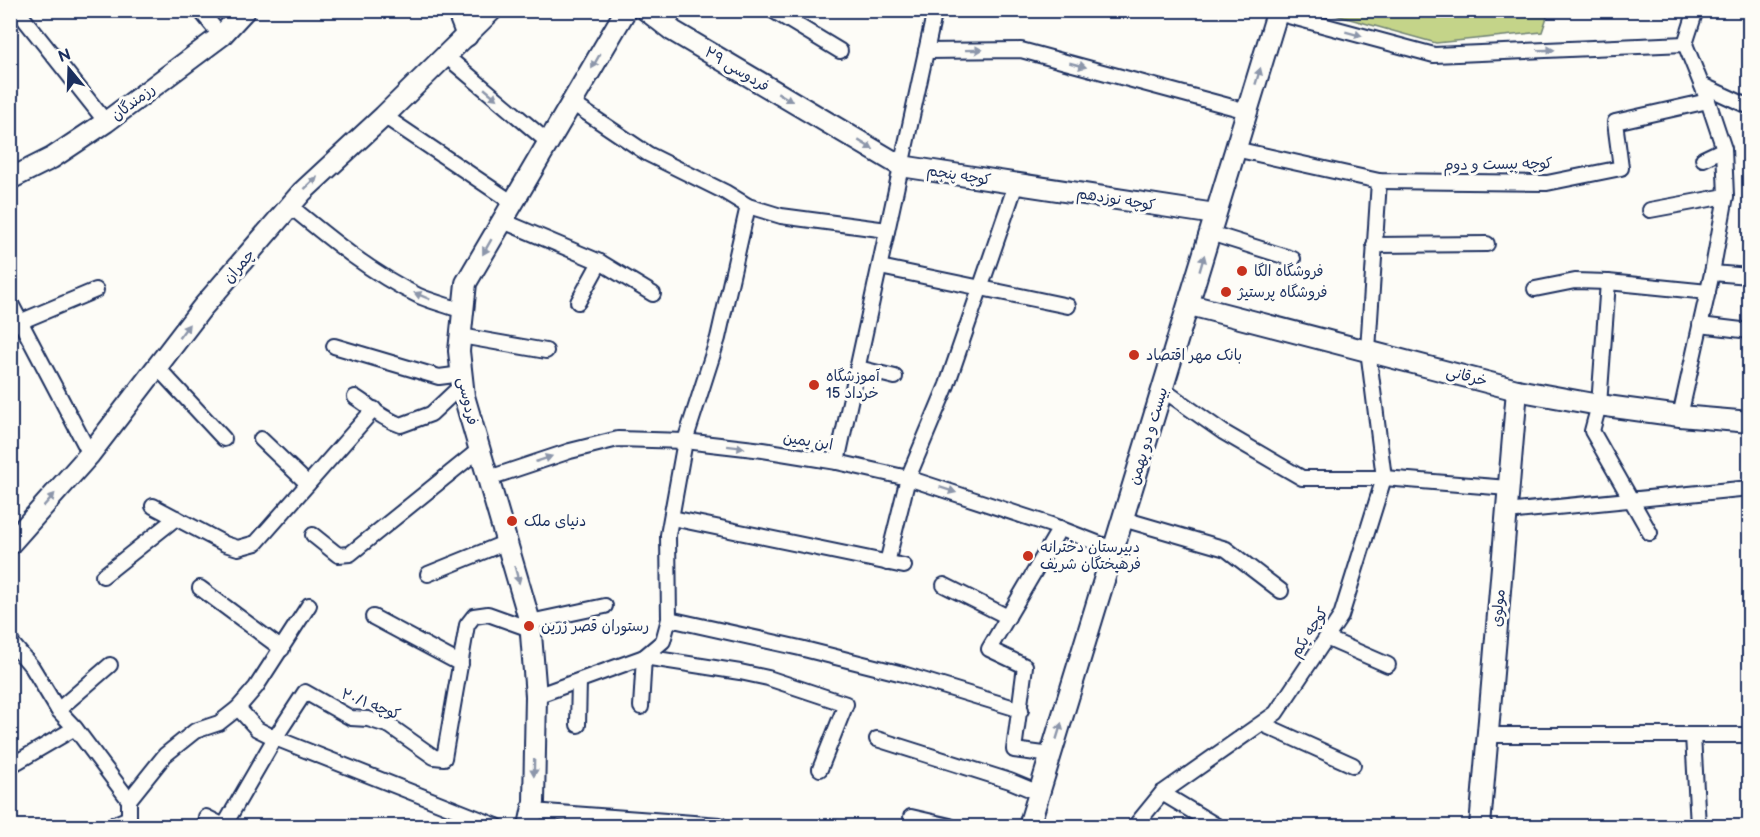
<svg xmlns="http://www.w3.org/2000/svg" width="1760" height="837" viewBox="0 0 1760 837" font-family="'Balsamiq Sans','Playpen Sans Arabic',sans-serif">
<rect width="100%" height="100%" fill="#fdfcf7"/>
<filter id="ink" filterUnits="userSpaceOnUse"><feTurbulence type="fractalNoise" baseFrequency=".0167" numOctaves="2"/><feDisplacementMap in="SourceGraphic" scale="12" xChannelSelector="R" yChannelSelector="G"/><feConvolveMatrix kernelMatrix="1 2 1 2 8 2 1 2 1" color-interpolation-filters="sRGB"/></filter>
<g filter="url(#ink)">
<path fill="#c4d489" stroke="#708274" stroke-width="1.5" d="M 1321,11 L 1549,11 L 1542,32 L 1436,43 Z"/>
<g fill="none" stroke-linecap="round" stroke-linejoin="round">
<defs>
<g id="street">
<path d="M 17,10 L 106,122"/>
<path d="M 200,10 L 221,36"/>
<path d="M 772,10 L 840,51"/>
<path d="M 1270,11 L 1434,55 L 1685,44"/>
<path d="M 665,26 L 676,10"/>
<path d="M 926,51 L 1021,50 L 1247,111"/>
<path d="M 446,56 L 549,143"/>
<path d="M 1702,85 L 1750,107"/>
<path d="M 572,103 L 648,154 L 725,192 L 748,206 L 781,216 L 887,230"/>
<path d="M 384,116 L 513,203"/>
<path d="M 1235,149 L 1379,181 L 1547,183 L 1621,168 L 1615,122 L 1708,101"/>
<path d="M 1703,159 L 1724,149"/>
<path d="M 290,206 C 330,239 371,273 419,296 C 433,302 449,306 463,311"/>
<path d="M 1650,210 L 1726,196"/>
<path d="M 503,221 L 600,262 L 653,294"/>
<path d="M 1210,233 L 1293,259"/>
<path d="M 1374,245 L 1487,244"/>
<path d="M 880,267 L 1068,306"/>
<path d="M 1712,273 L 1750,276"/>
<path d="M 1608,282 L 1599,405 L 1592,431 L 1650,533"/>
<path d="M 1535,289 L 1575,281 L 1608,282 L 1708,292"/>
<path d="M 10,302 L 90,454"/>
<path d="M 578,302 L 600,262"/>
<path d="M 1700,325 L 1750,331"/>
<path d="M 10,326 L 96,290"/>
<path d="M 461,336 L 546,351"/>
<path d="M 334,346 L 439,377 L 462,374"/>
<path d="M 157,367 L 224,439"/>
<path d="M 858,368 L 895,377"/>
<path d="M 1162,389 L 1223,432 L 1302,478 L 1384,478 L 1508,488"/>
<path d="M 355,397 C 371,407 382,419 401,425 L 431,414 L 463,384"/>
<path d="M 1680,416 L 1712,273 L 1726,196 L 1724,149 L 1708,101 L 1685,44 L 1696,10"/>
<path d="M 261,439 L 308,484"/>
<path d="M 837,462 L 935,10"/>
<path d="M 489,478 L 570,451 L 618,439 L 685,441 L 763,450 L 837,462 L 908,478 L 1051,525 L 1115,550"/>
<path d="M 153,506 L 225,544 L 238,548 L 256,543 L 374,409"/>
<path d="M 1506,512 L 1750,488"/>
<path d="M 672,518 L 904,566"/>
<path d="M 1123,519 L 1226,549 L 1281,591"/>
<path d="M 313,535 L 338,555 L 350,554 L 480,449"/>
<path d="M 887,563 L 908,478 L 947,385 L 1016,184"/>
<path d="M 428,574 L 507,542"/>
<path d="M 103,576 L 176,518"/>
<path d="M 944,585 L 1008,617"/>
<path d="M 200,588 L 282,649"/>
<path d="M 373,617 L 461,664"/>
<path d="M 669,619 L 800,648 L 903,674 L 1021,710"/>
<path d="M 530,622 L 605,606"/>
<path d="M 1326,638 L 1388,665"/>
<path d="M 10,641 L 32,667 L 58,710 L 75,728 L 129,800"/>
<path d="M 644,657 L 740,672 L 768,678 L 846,704 L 820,769"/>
<path d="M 536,696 L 644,657 L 663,641 L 669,619 L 668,535 L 685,441 L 718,338 L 748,206"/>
<path d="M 641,707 L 644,657"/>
<path d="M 238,708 L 257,729 L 275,738 L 497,826"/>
<path d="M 58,710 L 110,665"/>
<path d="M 1262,724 L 1353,765"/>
<path d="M 578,725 L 579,681"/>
<path d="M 1488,735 L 1750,735"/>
<path d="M 1693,735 L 1698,826"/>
<path d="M 877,739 L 1010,781 L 1039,793"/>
<path d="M 1051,755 L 1014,750 L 1025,666 L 989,649 L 1060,528"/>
<path d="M 10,766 L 75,728"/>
<path d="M 1162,793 L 1217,826"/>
<path d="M 532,811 L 720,825"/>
<path d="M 206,817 L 224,826 L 275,738 L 305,692 L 351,718 L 368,719 L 390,726 L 434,757 L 444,758 L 467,625 L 474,616 L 488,614 L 530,629"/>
<path d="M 911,817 L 950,826"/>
<path d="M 110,826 L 129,818"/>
<path d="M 129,826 L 129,800 L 165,755 L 195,731 L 219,723 L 238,708 L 256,687 L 309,605"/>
<path d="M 1135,826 L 1162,793 L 1276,713 L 1341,616 L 1384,478 L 1368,350 L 1379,181"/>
</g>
<g id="secondary">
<path d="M 457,10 L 467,36"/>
<path d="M 646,10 L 673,31 L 901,166 L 1215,214"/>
<path d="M 10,179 L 52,158 L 106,122 L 221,36 L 245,10"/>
<path d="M 1190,305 L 1517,390 L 1599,405 L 1680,416 L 1750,422"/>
<path d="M 10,544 L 90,454 L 202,308 L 302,192 L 384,116 L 492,10"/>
<path d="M 529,826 L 534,802 L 536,696 L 530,622 L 464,396 L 459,351 L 466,283 L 626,10"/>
<path d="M 1029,826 C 1113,555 1195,283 1278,10"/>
<path d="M 1480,826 L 1517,390"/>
</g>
</defs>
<use href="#street" stroke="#1b2f5e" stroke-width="18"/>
<use href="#secondary" stroke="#1b2f5e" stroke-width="24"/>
<use href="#street" stroke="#fdfcf7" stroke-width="14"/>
<use href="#secondary" stroke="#fdfcf7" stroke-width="20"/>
</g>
<defs><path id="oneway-solid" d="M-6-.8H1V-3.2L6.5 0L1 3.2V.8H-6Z" transform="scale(1.5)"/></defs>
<g fill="#8c96aa">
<use href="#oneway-solid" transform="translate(1354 34) rotate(15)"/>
<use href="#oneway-solid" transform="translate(974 50) rotate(-1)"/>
<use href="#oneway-solid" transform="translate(1546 50) rotate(-2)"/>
<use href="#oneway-solid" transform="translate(596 61) rotate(120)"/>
<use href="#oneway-solid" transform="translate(1078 65) rotate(15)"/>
<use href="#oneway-solid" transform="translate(1258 76) rotate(-73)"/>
<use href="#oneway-solid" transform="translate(491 94) rotate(40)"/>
<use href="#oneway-solid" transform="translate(785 97) rotate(31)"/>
<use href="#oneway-solid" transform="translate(866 145) rotate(31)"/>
<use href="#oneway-solid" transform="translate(311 183) rotate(-43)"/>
<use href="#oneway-solid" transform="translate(487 247) rotate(120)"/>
<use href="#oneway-solid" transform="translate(1202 263) rotate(-74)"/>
<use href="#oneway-solid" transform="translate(422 296) rotate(-157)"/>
<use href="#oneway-solid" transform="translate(184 331) rotate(-53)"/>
<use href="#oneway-solid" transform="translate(736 447) rotate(7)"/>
<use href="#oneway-solid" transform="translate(544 459) rotate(-19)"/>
<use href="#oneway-solid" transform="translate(948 490) rotate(18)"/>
<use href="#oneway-solid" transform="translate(49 500) rotate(-48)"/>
<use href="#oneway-solid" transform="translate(517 575) rotate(75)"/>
<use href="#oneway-solid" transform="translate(1059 731) rotate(-73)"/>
<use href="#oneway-solid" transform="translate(534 768) rotate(91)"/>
</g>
</g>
<g fill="#c8321e" stroke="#fdfcf7" stroke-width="2">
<circle cx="1242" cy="271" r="6"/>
<circle cx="1226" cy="292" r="6"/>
<circle cx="1134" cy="355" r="6"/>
<circle cx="814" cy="385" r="6"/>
<circle cx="512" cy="521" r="6"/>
<circle cx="1028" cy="556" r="6"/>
<circle cx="529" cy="626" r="6"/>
</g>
<g text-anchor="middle" stroke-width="6" stroke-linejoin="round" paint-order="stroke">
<g font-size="15" fill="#1b2f5e" stroke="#fdfcf7">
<text transform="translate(737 69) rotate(31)" y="5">فردوسی ۲۹</text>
<text transform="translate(133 102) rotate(-37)" y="5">رزمندگان</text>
<text transform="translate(1498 164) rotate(-1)" y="5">کوچه بیست و دوم</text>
<text transform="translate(959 175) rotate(9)" y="5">کوچه پنجم</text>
<text transform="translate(1116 199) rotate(9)" y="5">کوچه نوزدهم</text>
<text transform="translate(239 266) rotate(-49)" y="5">چمران</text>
<text transform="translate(1467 376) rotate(15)" y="5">خرقانی</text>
<text transform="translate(468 401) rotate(78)" y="5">فردوسی</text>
<text transform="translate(1148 436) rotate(-73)" y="5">بیست و دو بهمن</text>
<text transform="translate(808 441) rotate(9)" y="5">ابن یمین</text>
<text transform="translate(1498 608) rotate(-85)" y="5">مولوی</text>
<text transform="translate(1309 632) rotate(-57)" y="5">کوچه یکم</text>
<text transform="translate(371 704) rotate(21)" y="5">کوچه ۲۰/۱</text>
</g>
<g font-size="15" fill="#1b2f5e" stroke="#fdfcf7" text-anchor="start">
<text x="1254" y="276">فروشگاه الگا</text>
<text x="1238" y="297">فروشگاه پرستيژ</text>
<text x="1146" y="360">بانک مهر اقتصاد</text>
<text x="826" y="381">آموزشگاه<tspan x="826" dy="17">15 خرداد</tspan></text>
<text x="524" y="526">دنیای ملک</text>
<text x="1040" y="552">دبیرستان دخترانه<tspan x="1040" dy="17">فرهیختگان شریف</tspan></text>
<text x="541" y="631">رستوران قصر زرین</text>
</g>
</g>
<rect width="1760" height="837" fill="none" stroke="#fdfcf7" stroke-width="36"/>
<rect x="18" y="18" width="1724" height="801" fill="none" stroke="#1b2f5e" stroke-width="2" filter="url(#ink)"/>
<g transform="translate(69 69) rotate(341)" stroke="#fdfcf7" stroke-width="4.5" paint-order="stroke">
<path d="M0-4.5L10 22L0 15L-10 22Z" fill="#1b2f5e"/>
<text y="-9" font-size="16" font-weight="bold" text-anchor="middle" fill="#1b2f5e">N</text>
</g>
</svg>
